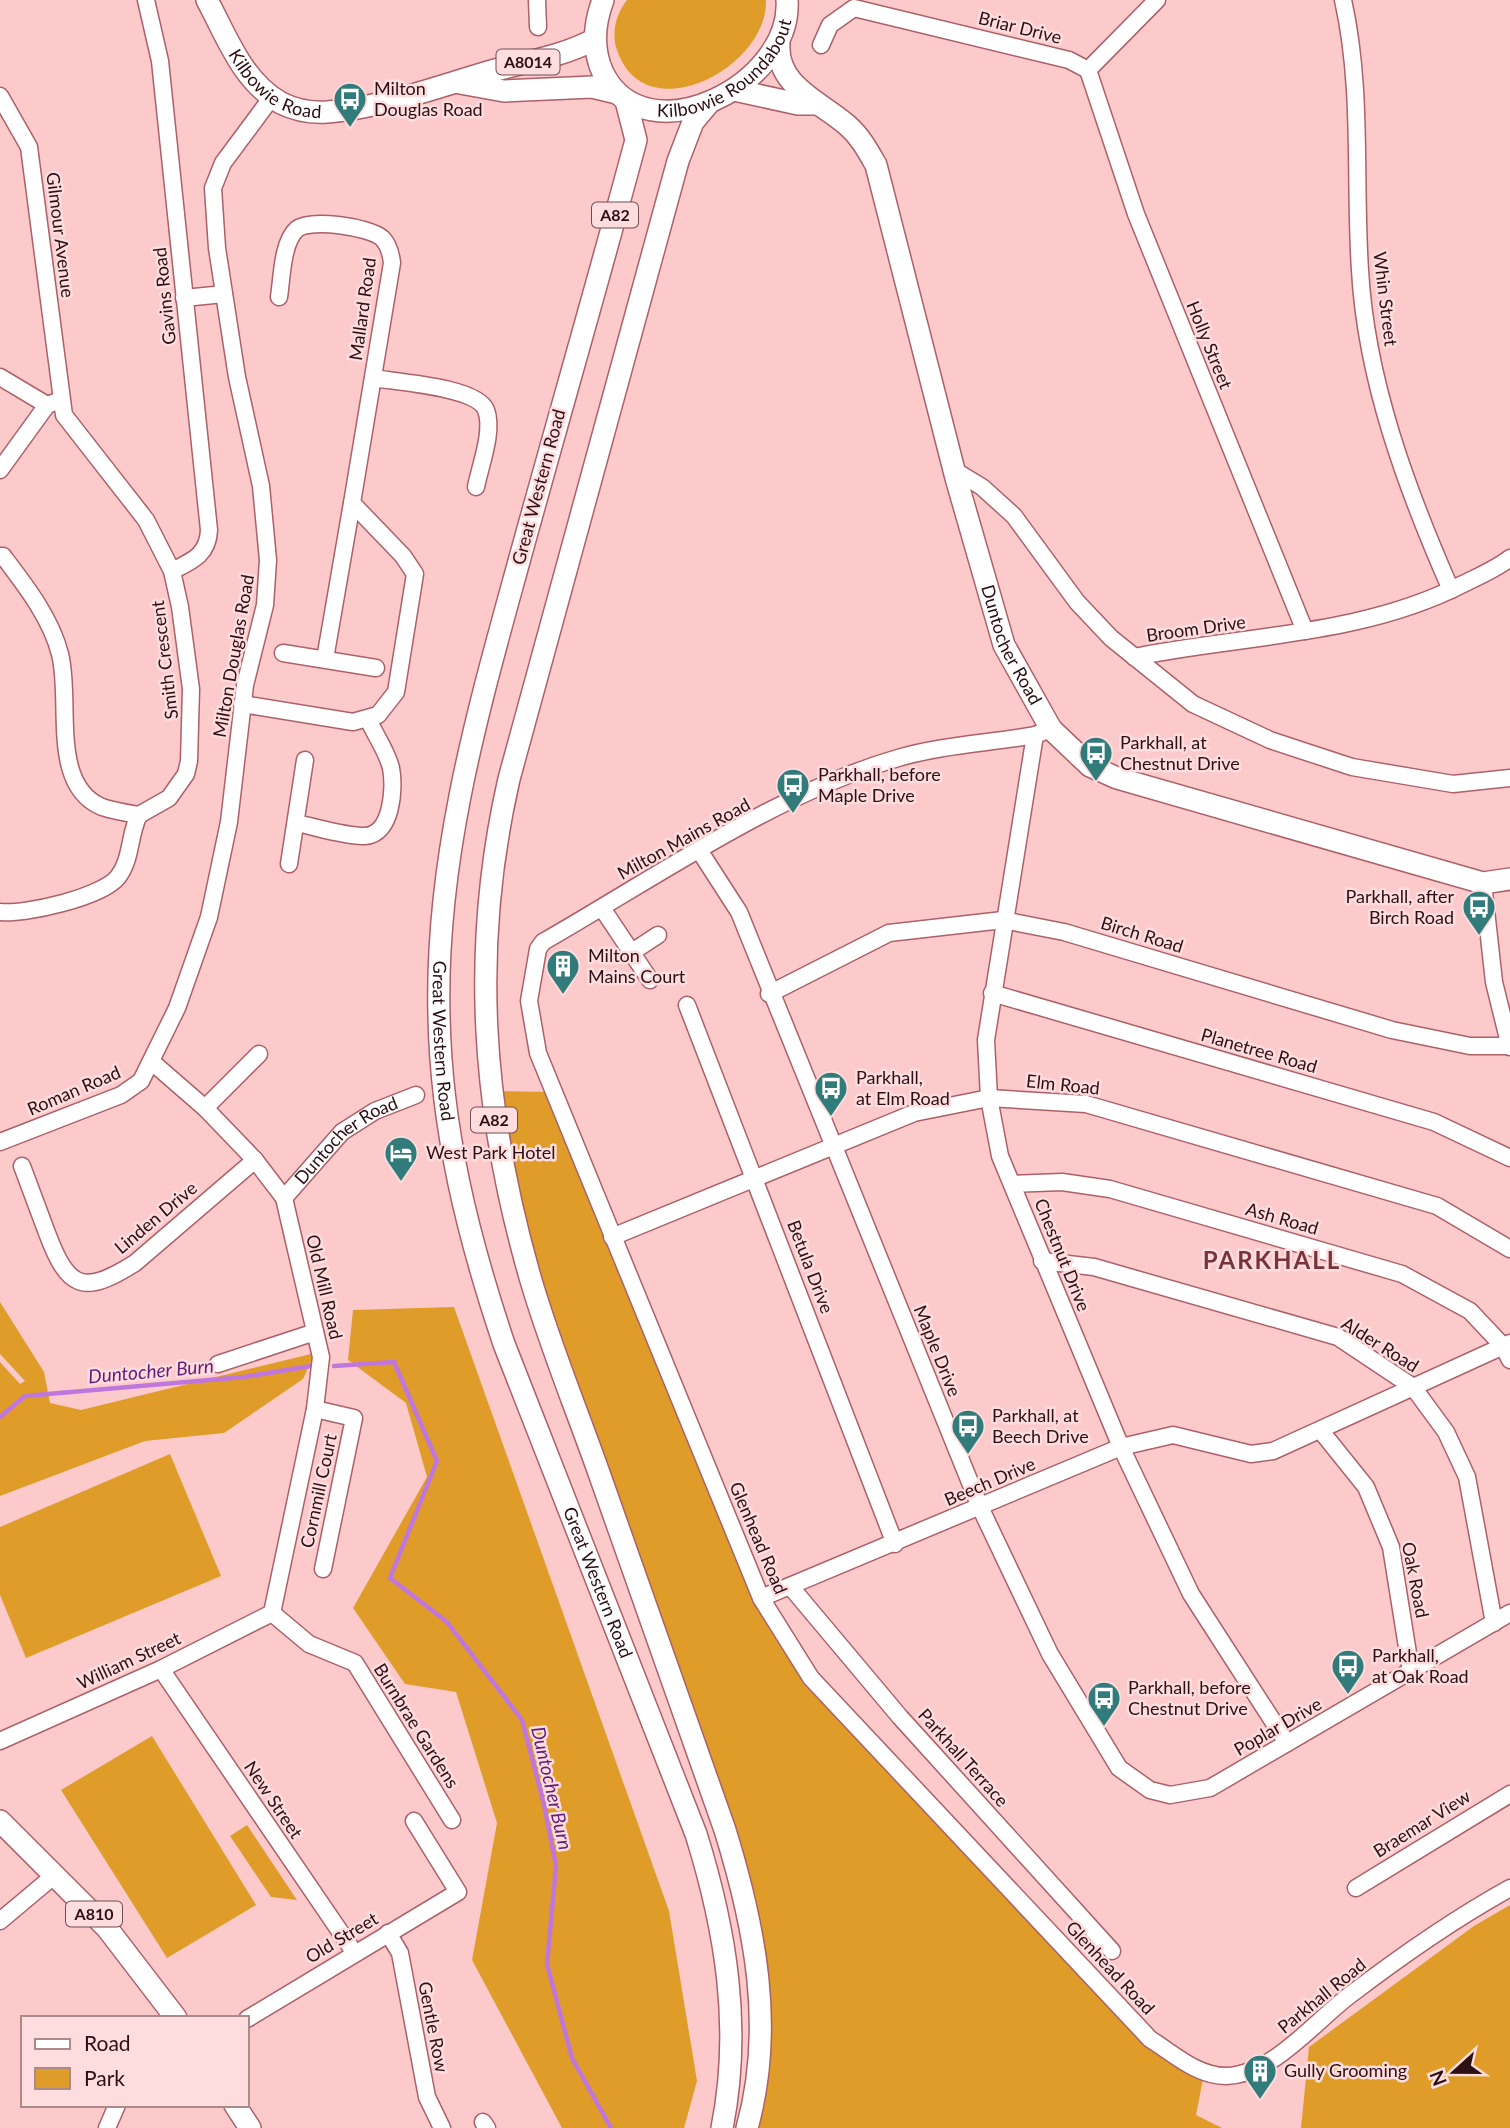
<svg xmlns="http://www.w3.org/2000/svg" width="1510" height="2128" viewBox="0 0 1510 2128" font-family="Lato,sans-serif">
<rect width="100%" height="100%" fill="#fdcacc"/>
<g fill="#df9c29">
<path d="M 627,0 L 766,0 C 768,69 644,132 617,50 C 611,33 616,14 627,0 Z"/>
<path d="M 490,1091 L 554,1092 L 761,1598 L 811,1678 L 1150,2039 L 1204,2074 L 1196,2115 L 1222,2128 L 747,2128 L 754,1942 L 531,1281 Z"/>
<path d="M 0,1302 L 44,1372 L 50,1403 L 81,1410 L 315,1353 L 303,1379 L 224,1433 L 145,1441 L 0,1496 L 0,1362 L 20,1384 L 25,1381 L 0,1354 Z"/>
<path d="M 454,1307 L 669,1911 L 697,2081 L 684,2128 L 562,2128 L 472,1960 L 497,1823 L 456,1692 L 405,1684 L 353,1608 L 427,1477 L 406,1403 L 348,1360 L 353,1310 Z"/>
<path d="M 170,1454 L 221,1576 L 26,1658 L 0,1595 L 0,1527 Z"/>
<path d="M 152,1736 L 256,1905 L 167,1958 L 61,1790 Z"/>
<path d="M 247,1825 L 297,1900 L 271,1897 L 230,1836 Z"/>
<path d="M 1510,1905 L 1510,2128 L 1301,2128 L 1309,2047 L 1474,1926 Z"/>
</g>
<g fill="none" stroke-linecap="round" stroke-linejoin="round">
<g stroke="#bf77dd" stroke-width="4.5">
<path d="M 334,1366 L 394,1362 L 437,1461 L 390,1578 L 447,1622 L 522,1720 L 544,1804 L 556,1866 L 547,1964 L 572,2058 L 611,2128"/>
<path d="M 0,1417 L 25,1396 L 244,1377 L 311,1366"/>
</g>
<defs>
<g id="minor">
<path d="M 146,0 L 160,61 L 209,530 C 208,555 192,561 172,571"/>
<path d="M 537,0 L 538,27"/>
<path d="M 1343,0 C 1363,89 1354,179 1360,270 C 1366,380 1407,490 1451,590"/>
<path d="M 821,45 L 830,25 L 854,8 L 1069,60 L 1088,70 L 1157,0"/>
<path d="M 1088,70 L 1136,214 L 1305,631"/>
<path d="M 0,96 L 29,147 L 64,415 L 146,520 L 172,571 L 180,607 L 191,689 L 189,761 L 186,774 L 169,798 L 139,815"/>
<path d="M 184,298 L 224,294"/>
<path d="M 0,377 L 47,405"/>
<path d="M 373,378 C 397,382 477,387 486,410 C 494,431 480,466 476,487"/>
<path d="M 0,470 L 47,405 L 61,400"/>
<path d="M 954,470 L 982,487 L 1014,516 L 1077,602 L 1111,638 L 1193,704 L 1270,740 L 1352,767 L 1453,784 L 1510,778"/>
<path d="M 0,556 L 3,556 C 25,585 51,618 60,654 C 72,700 49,785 102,807 C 114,811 127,813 139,815"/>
<path d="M 283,653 L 376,668"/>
<path d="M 1134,657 C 1244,635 1361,636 1463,584 C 1479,576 1496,569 1510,558"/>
<path d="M 325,659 L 352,503"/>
<path d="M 242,704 L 353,722 L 378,715 L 396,692 L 415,574 L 403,556 L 352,503 L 392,263 C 391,254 388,244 382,238 C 369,227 311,218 297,229 C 282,242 282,278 279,297"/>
<path d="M 1051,729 L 1035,735 C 991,743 942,745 898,758 C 774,794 655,878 543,942 L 538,949 L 529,1001 L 538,1053 L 761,1598 L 811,1678 L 1150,2039 C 1174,2054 1197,2076 1226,2076 C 1274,2074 1314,2022 1350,1995 C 1401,1956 1454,1919 1510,1888"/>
<path d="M 1035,735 L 986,1040 L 989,1098 L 1000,1156 L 1121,1447 L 1191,1594 L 1287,1743"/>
<path d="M 296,823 C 317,827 343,836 365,836 C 392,835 395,788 391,768 C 387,751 375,735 368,719"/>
<path d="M 699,850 L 739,912 L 980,1507 L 1050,1654 L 1119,1768 L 1150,1790 L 1170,1795 L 1210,1788 L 1510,1613"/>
<path d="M 289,864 L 305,760"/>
<path d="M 1483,883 L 1494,982 L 1510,1047"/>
<path d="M 602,908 L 650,980"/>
<path d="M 0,912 C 25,915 102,897 118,877 C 132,859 129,834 139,815"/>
<path d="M 632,952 L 658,935"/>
<path d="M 992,993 L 1434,1122 L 1510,1158"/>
<path d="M 769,994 L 889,933 L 1003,920 L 1064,932 L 1392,1030 L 1470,1046 L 1510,1046"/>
<path d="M 687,1005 L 895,1544"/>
<path d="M 152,1062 L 205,1108 L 255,1160 L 284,1198 L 321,1357 L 315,1409 L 272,1613"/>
<path d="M 205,1108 L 259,1054"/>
<path d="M 0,1142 L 121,1095 L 141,1081 L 177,1008 L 209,917 L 229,822 L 245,685 L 265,605 L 268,560 L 261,486 L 237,377 L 217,248 L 213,188 L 223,163 L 272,97"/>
<path d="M 22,1166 C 30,1188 39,1211 47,1233 C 68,1289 83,1296 135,1263 L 255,1160"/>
<path d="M 1012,1184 L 1062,1182 L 1110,1189 L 1402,1274 L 1470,1311 L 1503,1346 L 1510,1360"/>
<path id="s1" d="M 284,1198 L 342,1132 L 375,1111 L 416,1095"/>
<path d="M 612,1237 L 914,1113 L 989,1098 L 1086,1104 L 1437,1206 L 1510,1249"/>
<path d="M 1042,1261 L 1094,1267 L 1338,1337 L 1413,1387 L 1446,1432 L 1467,1477 L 1494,1623"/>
<path d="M 218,1364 L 315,1332"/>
<path d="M 315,1409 L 354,1418 L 323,1569"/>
<path d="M 1321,1431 L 1366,1487 L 1391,1547 L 1411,1672"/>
<path d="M 790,1586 L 900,1717 L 1112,1951"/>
<path d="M 761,1598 L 1121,1447 L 1173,1435 L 1251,1454 L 1273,1451 L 1510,1343"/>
<path d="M 272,1613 L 309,1644 L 355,1663 L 452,1820"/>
<path d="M 161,1669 L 354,1952"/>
<path d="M 0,1741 L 161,1669 L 272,1613"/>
<path d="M 1356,1888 L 1510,1794"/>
<path d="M 0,1921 L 56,1874"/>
<path d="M 388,1933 L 400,1953 L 427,2097 L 442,2128"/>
<path d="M 247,2019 L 458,1892 L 414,1821"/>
<path d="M 483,2122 L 487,2128"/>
<path d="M 107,2128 L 117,2105"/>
</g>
<g id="major">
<path id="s2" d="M 207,0 C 227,37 242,81 281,103 C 295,110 312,113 327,112 C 377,109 440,86 488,72 C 524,62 562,57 595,39"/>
<path id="s3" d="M 603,0 C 594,24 592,49 603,73 C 646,159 793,84 787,0"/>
<path id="s4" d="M 779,44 C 776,86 821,102 847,125 C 860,136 868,151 876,165 L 956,478 L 1004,645 L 1051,729 L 1090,766 L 1117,778 L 1483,883 L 1510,879"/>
<path d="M 460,83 L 504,91 L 592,87 L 617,93"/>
<path d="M 734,90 L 798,104 L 816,104"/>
<path id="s5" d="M 626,101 L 636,140 C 598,282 557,423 518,565 C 477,714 435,860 439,1016 C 441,1129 468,1237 504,1344 L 696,1834 C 726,1930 742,2028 722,2128"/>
<path d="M 709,103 L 693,122 L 678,161 L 509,779 C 470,949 482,1110 530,1277 C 549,1343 576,1408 599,1473 C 641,1592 683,1711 725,1830 C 755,1927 775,2028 747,2128"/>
<path d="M 0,1821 L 107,1928 L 176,2018"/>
<path d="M 235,2105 L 250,2128"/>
</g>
</defs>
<use href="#minor" stroke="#ab6167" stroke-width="19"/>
<use href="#major" stroke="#ab6167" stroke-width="24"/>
<use href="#minor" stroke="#fff" stroke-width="16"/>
<use href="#major" stroke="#fff" stroke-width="21"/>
</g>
<defs>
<symbol id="bus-pin" viewBox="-11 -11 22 30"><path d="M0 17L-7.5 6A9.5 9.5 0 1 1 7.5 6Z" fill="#327b7b" stroke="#ffdcdd"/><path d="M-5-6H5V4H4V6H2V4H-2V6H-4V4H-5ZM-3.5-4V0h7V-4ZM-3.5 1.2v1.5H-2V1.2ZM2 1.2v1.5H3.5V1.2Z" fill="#fff"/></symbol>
<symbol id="building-pin" viewBox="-11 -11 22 30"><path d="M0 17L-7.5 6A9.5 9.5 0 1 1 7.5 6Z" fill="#327b7b" stroke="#ffdcdd"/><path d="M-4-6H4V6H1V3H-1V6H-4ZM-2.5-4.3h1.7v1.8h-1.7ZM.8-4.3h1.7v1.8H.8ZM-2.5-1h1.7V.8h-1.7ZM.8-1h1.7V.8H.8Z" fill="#fff"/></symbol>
<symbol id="hotel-pin" viewBox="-11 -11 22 30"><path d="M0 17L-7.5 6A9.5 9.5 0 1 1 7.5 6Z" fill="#327b7b" stroke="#ffdcdd"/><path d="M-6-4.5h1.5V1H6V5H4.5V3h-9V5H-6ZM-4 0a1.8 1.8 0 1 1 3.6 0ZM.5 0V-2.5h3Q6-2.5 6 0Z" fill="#fff"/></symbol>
</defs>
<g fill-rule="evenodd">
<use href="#bus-pin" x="331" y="80" width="38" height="52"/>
<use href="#bus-pin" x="1077" y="734" width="38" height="52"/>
<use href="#bus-pin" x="774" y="766" width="38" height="52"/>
<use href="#bus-pin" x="1460" y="888" width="38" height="52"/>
<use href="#building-pin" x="544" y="947" width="38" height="52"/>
<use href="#bus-pin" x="812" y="1069" width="38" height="52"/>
<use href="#hotel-pin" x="382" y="1134" width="38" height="52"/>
<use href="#bus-pin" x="949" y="1407" width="38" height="52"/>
<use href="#bus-pin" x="1329" y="1647" width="38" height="52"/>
<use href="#bus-pin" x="1085" y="1679" width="38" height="52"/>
<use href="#building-pin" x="1241" y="2052" width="38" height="52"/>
</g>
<g text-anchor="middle" stroke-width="5" stroke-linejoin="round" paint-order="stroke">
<g fill="#ffdcdd" stroke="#6c4d50" stroke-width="2">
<rect x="496.5" y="49.5" width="63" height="25" rx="5"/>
<rect x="592" y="202.5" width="46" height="25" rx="5"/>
<rect x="471" y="1107.5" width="46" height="25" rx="5"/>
<rect x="66" y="1901.5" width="56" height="25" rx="5"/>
</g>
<g font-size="16" font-weight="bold" fill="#2d1013">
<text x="528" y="68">A8014</text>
<text x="615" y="221">A82</text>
<text x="494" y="1126">A82</text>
<text x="94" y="1920">A810</text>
</g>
<g font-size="18" fill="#2d1013" stroke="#ffdcdd">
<text transform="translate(1020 28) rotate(14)" y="6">Briar Drive</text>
<text dy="6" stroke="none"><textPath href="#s3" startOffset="229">Kilbowie Roundabout</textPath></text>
<text dy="6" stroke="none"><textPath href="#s2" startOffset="114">Kilbowie Road</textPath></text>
<text transform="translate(60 235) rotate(83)" y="6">Gilmour Avenue</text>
<text transform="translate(165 296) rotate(-96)" y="6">Gavins Road</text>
<text transform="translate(1385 299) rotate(83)" y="6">Whin Street</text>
<text transform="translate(363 309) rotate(-82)" y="6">Mallard Road</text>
<text transform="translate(1209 345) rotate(68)" y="6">Holly Street</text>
<text transform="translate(539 487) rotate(-75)" y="6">Great Western Road</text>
<text transform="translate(1196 629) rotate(-8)" y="6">Broom Drive</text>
<text dy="6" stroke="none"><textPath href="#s4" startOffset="660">Duntocher Road</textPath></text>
<text transform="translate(234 656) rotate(-80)" y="6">Milton Douglas Road</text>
<text transform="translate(165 660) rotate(-97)" y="6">Smith Crescent</text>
<text transform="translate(684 839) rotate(-29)" y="6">Milton Mains Road</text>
<text transform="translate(1142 935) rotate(17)" y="6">Birch Road</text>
<text dy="6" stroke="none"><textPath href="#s5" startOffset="966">Great Western Road</textPath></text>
<text transform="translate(1259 1051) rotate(16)" y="6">Planetree Road</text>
<text transform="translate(1063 1085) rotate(6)" y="6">Elm Road</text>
<text transform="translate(74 1091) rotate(-23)" y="6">Roman Road</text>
<text dy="6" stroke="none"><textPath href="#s1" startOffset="86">Duntocher Road</textPath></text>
<text transform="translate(156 1218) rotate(-40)" y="6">Linden Drive</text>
<text transform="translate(1282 1219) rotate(16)" y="6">Ash Road</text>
<text transform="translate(1062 1255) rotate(68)" y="6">Chestnut Drive</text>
<text transform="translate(810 1267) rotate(69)" y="6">Betula Drive</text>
<text transform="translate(324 1287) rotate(77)" y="6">Old Mill Road</text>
<text transform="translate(1380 1345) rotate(32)" y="6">Alder Road</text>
<text transform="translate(937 1351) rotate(68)" y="6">Maple Drive</text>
<text transform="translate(990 1482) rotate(-23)" y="6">Beech Drive</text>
<text transform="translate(319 1491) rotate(-78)" y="6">Cornmill Court</text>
<text transform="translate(758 1538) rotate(67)" y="6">Glenhead Road</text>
<text transform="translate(1415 1580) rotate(79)" y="6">Oak Road</text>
<text dy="6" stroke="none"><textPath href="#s5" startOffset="1533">Great Western Road</textPath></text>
<text transform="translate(129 1661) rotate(-25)" y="6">William Street</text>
<text transform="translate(416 1726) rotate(58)" y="6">Burnbrae Gardens</text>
<text transform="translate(1278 1727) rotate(-30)" y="6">Poplar Drive</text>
<text transform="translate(963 1758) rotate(48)" y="6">Parkhall Terrace</text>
<text transform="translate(273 1800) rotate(56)" y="6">New Street</text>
<text transform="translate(1422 1824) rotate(-32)" y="6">Braemar View</text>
<text transform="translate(342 1938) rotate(-31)" y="6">Old Street</text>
<text transform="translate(1110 1968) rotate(47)" y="6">Glenhead Road</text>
<text transform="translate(1322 1996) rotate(-39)" y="6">Parkhall Road</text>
<text transform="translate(433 2027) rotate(79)" y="6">Gentle Row</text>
</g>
<g font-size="18" fill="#2d1013" stroke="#ffdcdd" text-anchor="start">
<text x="374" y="95">Milton<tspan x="374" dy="21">Douglas Road</tspan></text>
<text x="1120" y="749">Parkhall, at<tspan x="1120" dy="21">Chestnut Drive</tspan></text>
<text x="818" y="781">Parkhall, before<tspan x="818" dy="21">Maple Drive</tspan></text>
<text x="1454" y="903" text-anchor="end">Parkhall, after<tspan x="1454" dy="21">Birch Road</tspan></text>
<text x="588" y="962">Milton<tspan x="588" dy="21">Mains Court</tspan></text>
<text x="856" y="1084">Parkhall,<tspan x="856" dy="21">at Elm Road</tspan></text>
<text x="426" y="1159">West Park Hotel</text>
<text x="992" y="1422">Parkhall, at<tspan x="992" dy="21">Beech Drive</tspan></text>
<text x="1372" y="1662">Parkhall,<tspan x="1372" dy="21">at Oak Road</tspan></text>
<text x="1128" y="1694">Parkhall, before<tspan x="1128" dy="21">Chestnut Drive</tspan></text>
<text x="1284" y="2077">Gully Grooming</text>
</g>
<g font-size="19" font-style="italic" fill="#611d7a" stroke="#ffdcdd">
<text transform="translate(151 1371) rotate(-5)" y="7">Duntocher Burn</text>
<text transform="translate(552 1788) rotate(77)" y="7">Duntocher Burn</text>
</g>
<g font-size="24" font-weight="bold" letter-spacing="2" fill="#78333b" stroke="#ffdcdd">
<text x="1272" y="1269">PARKHALL</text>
</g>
</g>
<rect x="21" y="2016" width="228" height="91" fill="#ffdcdd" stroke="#ab8a8c" stroke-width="2"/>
<rect x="35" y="2039" width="35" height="10" fill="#ffffff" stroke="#ab8a8c" stroke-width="2"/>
<text x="84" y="2051" font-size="21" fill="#2d1013">Road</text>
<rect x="35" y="2068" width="35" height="21" fill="#df9c29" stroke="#ab8a8c" stroke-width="2"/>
<text x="84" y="2086" font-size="21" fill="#2d1013">Park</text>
<g transform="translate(1454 2072) rotate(249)" stroke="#ffdcdd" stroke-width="5" paint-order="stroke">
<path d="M0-5L12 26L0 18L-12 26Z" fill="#2d1013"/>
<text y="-10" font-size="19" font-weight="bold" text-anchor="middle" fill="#2d1013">N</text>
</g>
</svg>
